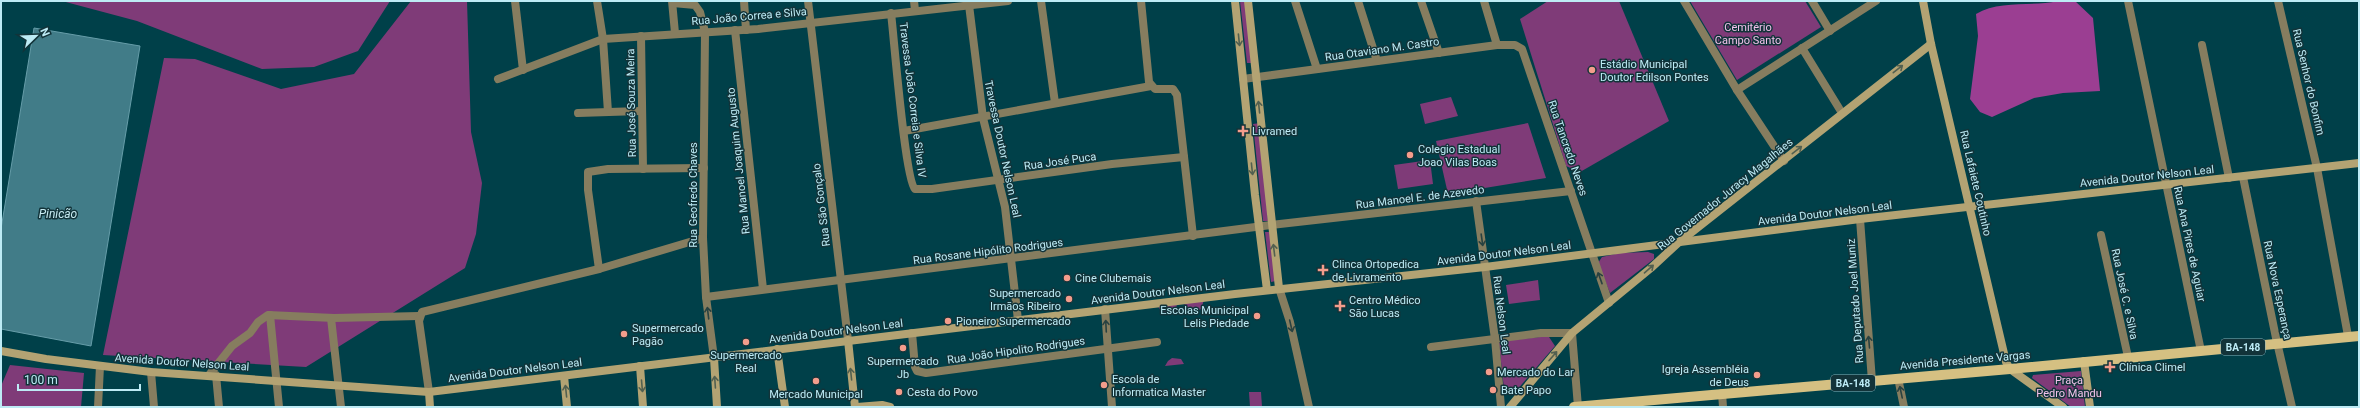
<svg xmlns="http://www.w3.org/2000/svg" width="2360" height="408" viewBox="0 0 2360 408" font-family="Roboto,sans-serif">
<rect width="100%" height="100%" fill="#004049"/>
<g fill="#7f3b78">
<path d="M 62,1 L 390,1 L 358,51 L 314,67 L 262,69 L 137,21 Z"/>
<path d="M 411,1 L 467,1 L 471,132 L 482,183 L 476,234 L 465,268 L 306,367 L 103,355 L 164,58 L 195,59 L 281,89 L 354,74 Z"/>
<path d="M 1240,1 L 1246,1 L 1252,63 L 1247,63 Z"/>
<path d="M 1548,1 L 1619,1 L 1669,121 L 1580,172 L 1566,166 L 1520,19 Z"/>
<path d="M 1690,1 L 1805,1 L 1821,27 L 1737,80 Z"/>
<path d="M 1451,97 L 1458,116 L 1425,124 L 1420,104 Z"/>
<path d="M 1260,123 L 1268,221 L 1263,221 L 1253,124 Z"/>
<path d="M 1528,123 L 1546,178 L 1448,194 L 1436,141 Z"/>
<path d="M 1430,160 L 1433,184 L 1398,189 L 1394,165 Z"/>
<path d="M 1265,232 L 1270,232 L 1276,281 L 1271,282 Z"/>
<path d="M 1648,252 L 1654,254 L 1654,259 L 1610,293 L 1598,263 L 1602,257 L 1620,253 Z"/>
<path d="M 1538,280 L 1540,300 L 1509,304 L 1506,285 Z"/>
<path d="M 1204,300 L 1201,309 L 1196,312 L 1188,311 L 1184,303 Z"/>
<path d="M 1177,304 L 1175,312 L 1170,315 L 1162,313 L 1158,306 Z"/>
<path d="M 1540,337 L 1549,337 L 1555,346 L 1516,391 L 1508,393 L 1504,389 L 1499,343 L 1503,341 Z"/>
<path d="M 1172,358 L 1181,359 L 1184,364 L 1165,366 L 1168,361 Z"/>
<path d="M 10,365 L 84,373 L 81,407 L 1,407 L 1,386 Z"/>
<path d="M 2081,371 L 2085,407 L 2071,407 L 2032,378 L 2033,375 Z"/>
<path d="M 1249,392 L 1261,392 L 1262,407 L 1250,407 Z"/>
</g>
<path fill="#9b3e92" d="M 2058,1 L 2075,1 L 2093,18 L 2100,91 L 2063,93 L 2034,98 L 1992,117 L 1980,112 L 1970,99 L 1978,36 L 1976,14 C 1999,0 2032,7 2058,1 Z"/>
<path fill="#417c88" stroke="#669da9" d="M 34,28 L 140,46 L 91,346 L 1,329 L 1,229 Z"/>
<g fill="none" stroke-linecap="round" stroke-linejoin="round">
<g stroke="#867d5f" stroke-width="8">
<path d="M 515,1 L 523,70"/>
<path d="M 597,1 L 603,39 L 608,112"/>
<path d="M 672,1 L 675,33"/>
<path d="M 744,1 L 746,30"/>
<path d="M 808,1 L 848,340"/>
<path d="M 914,1 L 915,10"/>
<path d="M 1041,1 L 1055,103"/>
<path d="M 1141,1 L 1149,82 L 1155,89 L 1173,89 L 1177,95 L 1193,236"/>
<path d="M 1295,1 L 1317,69"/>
<path d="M 1358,1 L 1377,61"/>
<path d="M 1421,1 L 1439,53"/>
<path d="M 1484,1 L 1497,45"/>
<path d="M 1684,1 L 1737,90 L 1784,161"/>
<path d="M 1812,1 L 1830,31"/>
<path d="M 2128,1 L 2201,351"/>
<path d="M 2278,1 L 2317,168 L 2348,336"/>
<path d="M 673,3 L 695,5 L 700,12 L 705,32 L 703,238 L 706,297 L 714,358"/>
<path d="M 969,5 L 983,118 L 1005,207 L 1018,320"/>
<path d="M 891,13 C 894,37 905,180 915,189 L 932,189 L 1112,164 L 1184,157"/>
<path d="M 735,30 L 763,289"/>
<path d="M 641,36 L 643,169"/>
<path d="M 2202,45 L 2229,178"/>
<path d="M 1802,48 L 1842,113"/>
<path d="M 498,79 L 603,39 L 758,29 L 1008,1"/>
<path d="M 1243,79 L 1497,45 L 1515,45 L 1522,49 L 1609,303"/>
<path d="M 1737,90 L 1876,1"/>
<path d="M 578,113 L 640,111"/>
<path d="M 904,131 L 1151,86"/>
<path d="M 2243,177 L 2276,338 L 2292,407"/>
<path d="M 1476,201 L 1495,339 L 1501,407"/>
<path d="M 1860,219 L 1872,381"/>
<path d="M 2101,235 L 2128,357"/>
<path d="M 599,269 L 588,190 L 588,172 L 608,169 L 704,168"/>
<path d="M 1279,288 L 1290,322 L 1309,407"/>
<path d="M 706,297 L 1271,225 L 1571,191"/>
<path d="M 1105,309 L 1112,407"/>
<path d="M 270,315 L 279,407"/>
<path d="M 331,318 L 341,407"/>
<path d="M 912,333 L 915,367 L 917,371 L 926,373 L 1157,342"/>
<path d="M 1431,347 L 1541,333 L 1572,333 L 1578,407"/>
<path d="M 151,372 L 154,407"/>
<path d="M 209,375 L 232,346 L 250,333 L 258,322 L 268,315 L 334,318 L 419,316"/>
<path d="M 216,375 L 219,407"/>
<path d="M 1898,378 L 1904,407"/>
<path d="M 429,392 L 419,321 L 422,312 L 599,269 L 703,238"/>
<path d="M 1722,393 L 1723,407"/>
<path d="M 98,407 L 100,366"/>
</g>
<g stroke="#b3a373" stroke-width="8">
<path d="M 1235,1 L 1255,195 L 1267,290"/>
<path d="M 1248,1 L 1279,288"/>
<path d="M 1923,1 L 1931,44 L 2006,362 L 2010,369 L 2063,407"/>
<path d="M 848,340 L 855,407"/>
<path d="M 777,349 L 785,407"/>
<path d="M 1,351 L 46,359 L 151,372 L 429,392 L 1235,294 L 1485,267 L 1860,219 L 2359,163"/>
<path d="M 714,358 L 717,407"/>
<path d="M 2084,361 L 2090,407"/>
<path d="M 640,366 L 643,407"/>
<path d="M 564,376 L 567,407"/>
<path d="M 429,392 L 430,407"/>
<path d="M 857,407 L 882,405 L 890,407"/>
<path d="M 1510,407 L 1572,333 L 1651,268 L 1678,243 L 1931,44"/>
</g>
<path stroke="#d5c082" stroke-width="10" d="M 1574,407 L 2010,369 L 2359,336"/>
</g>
<defs><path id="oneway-shaft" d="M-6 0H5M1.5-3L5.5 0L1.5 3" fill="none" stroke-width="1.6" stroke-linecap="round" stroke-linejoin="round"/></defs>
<g stroke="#526050">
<use href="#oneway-shaft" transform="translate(1239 40) rotate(84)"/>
<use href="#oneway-shaft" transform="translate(1898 69) rotate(-38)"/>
<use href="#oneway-shaft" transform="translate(1259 107) rotate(-96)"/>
<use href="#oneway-shaft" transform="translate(1797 150) rotate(-38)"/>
<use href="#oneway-shaft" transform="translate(1252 169) rotate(84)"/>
<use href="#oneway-shaft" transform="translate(1274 250) rotate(-97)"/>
<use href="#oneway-shaft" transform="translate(1649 269) rotate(-41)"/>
<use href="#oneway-shaft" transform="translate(1553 356) rotate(-49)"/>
<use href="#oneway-shaft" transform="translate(851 374) rotate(-96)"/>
<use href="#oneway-shaft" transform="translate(715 382) rotate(-94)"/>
<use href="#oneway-shaft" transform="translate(642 386) rotate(85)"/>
<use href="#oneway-shaft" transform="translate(566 391) rotate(-96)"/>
</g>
<g stroke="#294241">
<use href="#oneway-shaft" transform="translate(1482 240) rotate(82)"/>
<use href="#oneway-shaft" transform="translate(1600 278) rotate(-110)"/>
<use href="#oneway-shaft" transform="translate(708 313) rotate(-97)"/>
<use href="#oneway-shaft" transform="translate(1106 326) rotate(-93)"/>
<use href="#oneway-shaft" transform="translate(1291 326) rotate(77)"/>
<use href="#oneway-shaft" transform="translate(1869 342) rotate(-95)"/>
<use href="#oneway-shaft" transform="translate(1901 392) rotate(-102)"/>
</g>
<g fill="#f49d8c" stroke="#123339" stroke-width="1.5">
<circle cx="1592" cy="70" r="4"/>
<path d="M1241 125h4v4h4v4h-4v4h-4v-4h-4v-4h4z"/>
<circle cx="1410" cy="155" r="4"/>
<path d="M1321 264h4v4h4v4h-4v4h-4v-4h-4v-4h4z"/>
<circle cx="1067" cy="278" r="4"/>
<circle cx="1069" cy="299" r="4"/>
<path d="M1338 300h4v4h4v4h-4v4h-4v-4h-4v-4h4z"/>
<circle cx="1257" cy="316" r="4"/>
<circle cx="948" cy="321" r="4"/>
<circle cx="624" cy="334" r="4"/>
<circle cx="746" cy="342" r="4"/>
<circle cx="903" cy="348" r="4"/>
<path d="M2108 361h4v4h4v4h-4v4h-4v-4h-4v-4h4z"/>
<circle cx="1489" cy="372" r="4"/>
<circle cx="1757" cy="375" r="4"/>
<circle cx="816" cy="381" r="4"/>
<circle cx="1104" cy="385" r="4"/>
<circle cx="1493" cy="390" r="4"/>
<circle cx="899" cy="392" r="4"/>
</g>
<g text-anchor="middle" stroke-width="3" stroke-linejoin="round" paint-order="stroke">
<g fill="#123339" stroke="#8ab4bd" stroke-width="1">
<rect x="2221" y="339" width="44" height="16" rx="3"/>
<rect x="1831" y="375" width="44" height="16" rx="3"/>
</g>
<g font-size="10" font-weight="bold" fill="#bdebf5">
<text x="2243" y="351">BA-148</text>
<text x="1853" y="387">BA-148</text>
</g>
<g font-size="11" fill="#bdebf5" stroke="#123339">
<text transform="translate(749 16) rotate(-5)" y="4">Rua João Correa e Silva</text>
<text transform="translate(1382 49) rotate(-8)" y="4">Rua Otaviano M. Castro</text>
<text transform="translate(2309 82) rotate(77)" y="4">Rua Senhor do Bonfim</text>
<text transform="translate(913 100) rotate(83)" y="4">Travessa João Correia e Silva IV</text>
<text transform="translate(631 103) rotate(-91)" y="4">Rua José Souza Meira</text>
<text transform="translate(1568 148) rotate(71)" y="4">Rua Tancredo Neves</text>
<text transform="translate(1003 149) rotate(78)" y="4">Travessa Doutor Nelson Leal</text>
<text transform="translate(738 161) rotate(-96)" y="4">Rua Manoel Joaquim Augusto</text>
<text transform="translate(1060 161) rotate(-8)" y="4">Rua José Puca</text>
<text transform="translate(2147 176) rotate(-6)" y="4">Avenida Doutor Nelson Leal</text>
<text transform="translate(1976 183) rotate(77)" y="4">Rua Lafaiete Coutinho</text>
<text transform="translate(1725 194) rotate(-39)" y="4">Rua Governador Juracy Magalhães</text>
<text transform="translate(693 195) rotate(-90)" y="4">Rua Geofredo Chaves</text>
<text transform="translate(1420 197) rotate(-7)" y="4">Rua Manoel E. de Azevedo</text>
<text transform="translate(821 205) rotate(-97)" y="4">Rua São Gonçalo</text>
<text transform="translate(1825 213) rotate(-7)" y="4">Avenida Doutor Nelson Leal</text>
<text transform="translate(2190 244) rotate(78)" y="4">Rua Ana Pires de Aguiar</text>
<text transform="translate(988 251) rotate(-7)" y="4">Rua Rosane Hipólito Rodrigues</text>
<text transform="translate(1504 253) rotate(-7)" y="4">Avenida Doutor Nelson Leal</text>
<text transform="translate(2278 290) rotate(78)" y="4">Rua Nova Esperança</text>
<text transform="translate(1158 292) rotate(-7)" y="4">Avenida Doutor Nelson Leal</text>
<text transform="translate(2125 294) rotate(78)" y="4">Rua José C. e Silva</text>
<text transform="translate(1855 301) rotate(-94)" y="4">Rua Deputado Joel Muniz</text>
<text transform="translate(1502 315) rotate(83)" y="4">Rua Nelson Leal</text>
<text transform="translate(836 331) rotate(-7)" y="4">Avenida Doutor Nelson Leal</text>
<text transform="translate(1016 350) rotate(-8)" y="4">Rua João Hipolito Rodrigues</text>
<text transform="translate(1965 360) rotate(-5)" y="4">Avenida Presidente Vargas</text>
<text transform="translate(182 362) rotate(4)" y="4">Avenida Doutor Nelson Leal</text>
<text transform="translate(515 370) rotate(-7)" y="4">Avenida Doutor Nelson Leal</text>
</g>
<g font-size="11" fill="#f2c2eb" stroke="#123339">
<text x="1748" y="31">Cemitério<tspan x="1748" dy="13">Campo Santo</tspan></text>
<text x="2069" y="384">Praça<tspan x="2069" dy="13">Pedro Mandu</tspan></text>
</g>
<g font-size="11" fill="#bdebf5" stroke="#123339" text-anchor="start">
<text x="1600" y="68">Estádio Municipal<tspan x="1600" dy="13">Doutor Edilson Pontes</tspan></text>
<text x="1252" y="135">Livramed</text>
<text x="1418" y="153">Colegio Estadual<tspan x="1418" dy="13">Joao Vilas Boas</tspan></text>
<text x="1332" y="268">Clinca Ortopedica<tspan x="1332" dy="13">de Livramento</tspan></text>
<text x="1075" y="282">Cine Clubemais</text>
<text x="1061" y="297" text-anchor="end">Supermercado<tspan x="1061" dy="13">Irmãos Ribeiro</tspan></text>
<text x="1349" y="304">Centro Médico<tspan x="1349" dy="13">São Lucas</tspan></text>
<text x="1249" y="314" text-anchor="end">Escolas Municipal<tspan x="1249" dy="13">Lelis Piedade</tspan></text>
<text x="956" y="325">Pioneiro Supermercado</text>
<text x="632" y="332">Supermercado<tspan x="632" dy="13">Pagão</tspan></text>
<text x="746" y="359" text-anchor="middle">Supermercado<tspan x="746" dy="13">Real</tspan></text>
<text x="903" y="365" text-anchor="middle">Supermercado<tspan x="903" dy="13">Jb</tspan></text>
<text x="2119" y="371">Clínica Climel</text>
<text x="1749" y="373" text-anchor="end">Igreja Assembléia<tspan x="1749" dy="13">de Deus</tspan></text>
<text x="1497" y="376">Mercado do Lar</text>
<text x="1112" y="383">Escola de<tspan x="1112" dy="13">Informatica Master</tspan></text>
<text x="1501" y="394">Bate Papo</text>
<text x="907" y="396">Cesta do Povo</text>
<text x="816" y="398" text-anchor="middle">Mercado Municipal</text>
</g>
<g font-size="12" font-style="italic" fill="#c7ebf2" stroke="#123339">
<text x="58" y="218">Pinicão</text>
</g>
</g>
<rect width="2360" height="408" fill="none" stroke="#bdebf5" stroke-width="4"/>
<g transform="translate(36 36) rotate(67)" stroke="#123339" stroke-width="3" paint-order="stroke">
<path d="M0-3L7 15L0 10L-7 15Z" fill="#bdebf5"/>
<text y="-6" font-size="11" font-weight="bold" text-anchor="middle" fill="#bdebf5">N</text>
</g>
<path d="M18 384v6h122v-6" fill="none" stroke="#bdebf5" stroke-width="2"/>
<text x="24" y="384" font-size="12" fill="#bdebf5" stroke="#123339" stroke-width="3" paint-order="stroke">100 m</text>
</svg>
